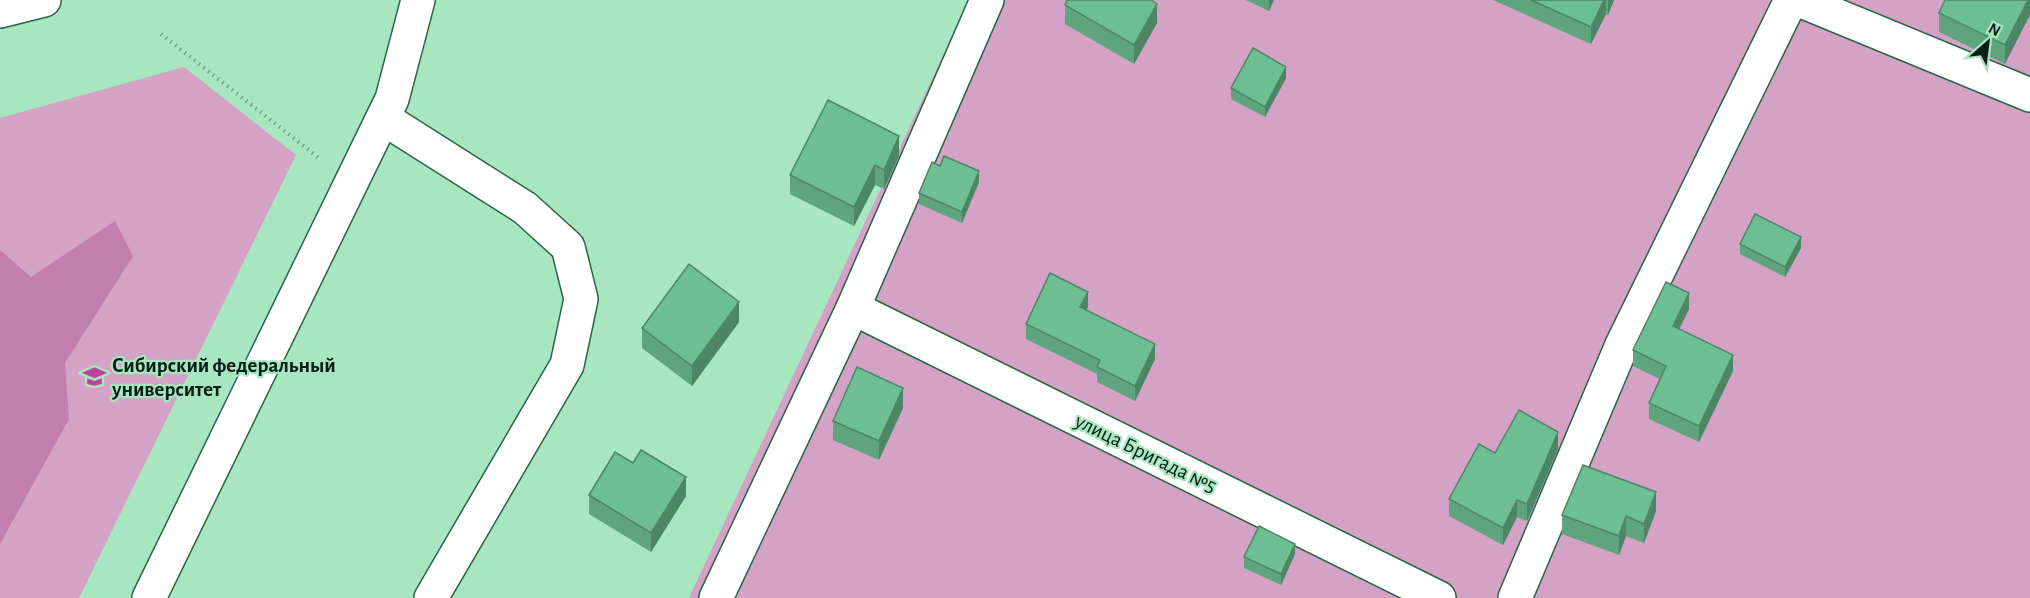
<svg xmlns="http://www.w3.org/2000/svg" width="2030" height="598" viewBox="0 0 2030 598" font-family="'Alegreya Sans',sans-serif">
<rect width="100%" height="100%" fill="#a8e6c2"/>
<g fill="#d4a2c4">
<path d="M 969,0 L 2030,0 L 2030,598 L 689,598 Z"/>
<path d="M 184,67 L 296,155 L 79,598 L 0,598 L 0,118 Z"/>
</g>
<path fill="#c27ead" d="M 115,221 L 133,256 L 65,363 L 69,419 L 0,544 L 0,250 L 31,277 Z"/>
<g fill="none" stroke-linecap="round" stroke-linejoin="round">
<defs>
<g id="minor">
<path d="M 1799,0 L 2030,95"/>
<path d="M 383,118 L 525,208 L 568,247 L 581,299 L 567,365 L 431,598"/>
<path d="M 853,308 L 1439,598"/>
<path d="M 149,598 L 392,99 L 418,0"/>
<path d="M 716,598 L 853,308 L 987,0"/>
<path d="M 1515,598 L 1622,345 L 1791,0"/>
</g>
<path id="major" d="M 0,11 L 44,0"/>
</defs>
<use href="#minor" stroke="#296446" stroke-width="36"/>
<use href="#major" stroke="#296446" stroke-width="36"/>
<path stroke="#70a185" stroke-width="4" stroke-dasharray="1.5 4.5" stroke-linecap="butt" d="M 161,34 L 319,158"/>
<use href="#minor" stroke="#fff" stroke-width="33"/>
<use href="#major" stroke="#fff" stroke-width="33"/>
</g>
<g fill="#5ea47e">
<path d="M 1246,0 L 1274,0 L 1269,11 Z"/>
<path d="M 1493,0 L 1614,0 L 1608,15 L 1606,14 L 1591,44 Z"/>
<path d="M 2030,0 L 2005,64 L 1939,32 L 1939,13 Z"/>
<path d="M 1065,5 L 1157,23 L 1134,64 L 1065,24 Z"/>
<path d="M 1286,78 L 1265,117 L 1231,99 L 1231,88 Z"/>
<path d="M 899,156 L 884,189 L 875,185 L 854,226 L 790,194 L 790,175 Z"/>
<path d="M 940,166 L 979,182 L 962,223 L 919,204 L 919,193 Z"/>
<path d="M 1740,244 L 1801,248 L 1785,277 L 1740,254 Z"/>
<path d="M 1088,307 L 1086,310 L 1155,359 L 1135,401 L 1097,382 L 1097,374 L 1026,339 L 1026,324 Z"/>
<path d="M 1689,309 L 1679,329 L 1733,371 L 1699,442 L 1649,419 L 1649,403 L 1660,379 L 1633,366 L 1633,350 Z"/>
<path d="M 739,322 L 692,386 L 642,348 L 642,328 Z"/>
<path d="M 903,408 L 879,460 L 833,440 L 833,421 Z"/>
<path d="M 1558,449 L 1527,521 L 1517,517 L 1503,545 L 1449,516 L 1449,499 L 1495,453 Z"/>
<path d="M 589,495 L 686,496 L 651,552 L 589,514 Z"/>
<path d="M 1656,511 L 1644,543 L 1626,536 L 1619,555 L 1562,534 L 1562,515 Z"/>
<path d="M 1295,554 L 1281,585 L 1244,568 L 1244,557 Z"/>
</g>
<g fill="#4c8667">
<path d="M 1269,0 L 1274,0 L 1269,11 Z"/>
<path d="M 1604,0 L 1606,0 L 1606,14 L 1591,44 L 1591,27 Z"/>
<path d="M 1608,0 L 1614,0 L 1608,15 Z"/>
<path d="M 2028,0 L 2030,0 L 2030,15 L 2005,64 L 2005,45 Z"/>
<path d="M 1157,4 L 1157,23 L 1134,64 L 1134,45 Z"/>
<path d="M 1286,67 L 1286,78 L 1265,117 L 1265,107 Z"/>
<path d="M 899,136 L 899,156 L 884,189 L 884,170 Z"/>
<path d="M 875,165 L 875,185 L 854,226 L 854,207 Z"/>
<path d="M 979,171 L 979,182 L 962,223 L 962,212 Z"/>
<path d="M 1801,237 L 1801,248 L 1785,277 L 1785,267 Z"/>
<path d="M 1088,292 L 1088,307 L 1080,323 L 1080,307 Z"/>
<path d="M 1689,293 L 1689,309 L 1673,342 L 1673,326 Z"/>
<path d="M 739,302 L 739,322 L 692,386 L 692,366 Z"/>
<path d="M 1155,344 L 1155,359 L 1135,401 L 1135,386 Z"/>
<path d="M 1733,355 L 1733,371 L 1699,442 L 1699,426 Z"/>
<path d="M 903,388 L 903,408 L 879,460 L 879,441 Z"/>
<path d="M 1558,432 L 1558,449 L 1527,521 L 1527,504 Z"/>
<path d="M 686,477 L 686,496 L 651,552 L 651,533 Z"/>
<path d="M 1656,492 L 1656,511 L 1644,543 L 1644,524 Z"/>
<path d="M 1517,500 L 1517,517 L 1503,545 L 1503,528 Z"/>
<path d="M 1626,516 L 1626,536 L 1619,555 L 1619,536 Z"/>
<path d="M 1295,544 L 1295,554 L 1281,585 L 1281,574 Z"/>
</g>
<g fill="#6dbf93" stroke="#4c8667" stroke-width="1.5">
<path d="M 1067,0 L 1151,0 L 1157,4 L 1134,45 L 1065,5 Z"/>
<path d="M 1531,0 L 1604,0 L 1591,27 Z"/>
<path d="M 1945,0 L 2028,0 L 2005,45 L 1939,13 Z"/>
<path d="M 1253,48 L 1286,67 L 1265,107 L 1231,88 Z"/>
<path d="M 828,100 L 899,136 L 884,170 L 875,165 L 854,207 L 790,175 Z"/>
<path d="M 944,156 L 979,171 L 962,212 L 919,193 L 932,162 L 940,166 Z"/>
<path d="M 1755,214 L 1801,237 L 1785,267 L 1740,244 Z"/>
<path d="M 689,264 L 739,302 L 692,366 L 642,328 Z"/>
<path d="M 1050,273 L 1088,292 L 1080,307 L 1155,344 L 1135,386 L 1097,367 L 1100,360 L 1026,324 Z"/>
<path d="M 1666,282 L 1689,293 L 1673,326 L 1733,355 L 1699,426 L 1649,403 L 1666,366 L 1633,350 Z"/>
<path d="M 857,367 L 903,388 L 879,441 L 833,421 Z"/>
<path d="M 1519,410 L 1558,432 L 1527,504 L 1517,500 L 1503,528 L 1449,499 L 1479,444 L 1495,453 Z"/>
<path d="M 641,450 L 686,477 L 651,533 L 589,495 L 615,452 L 633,463 Z"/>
<path d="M 1583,465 L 1656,492 L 1644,524 L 1626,516 L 1619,536 L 1562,515 Z"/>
<path d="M 1259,526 L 1295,544 L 1281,574 L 1244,557 Z"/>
</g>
<defs>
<symbol id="university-bare" viewBox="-9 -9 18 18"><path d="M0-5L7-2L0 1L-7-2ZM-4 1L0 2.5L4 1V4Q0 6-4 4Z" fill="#bb459d" stroke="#a8e6c2" stroke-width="2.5" paint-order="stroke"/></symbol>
</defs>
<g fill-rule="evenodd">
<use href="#university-bare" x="78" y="360" width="33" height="33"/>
</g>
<g text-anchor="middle" stroke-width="4.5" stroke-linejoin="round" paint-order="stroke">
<g font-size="21" font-weight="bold" fill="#071f13" stroke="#a8e6c2" text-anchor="start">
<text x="112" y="372">Сибирский федеральный<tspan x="112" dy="24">университет</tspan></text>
</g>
<g font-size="21" fill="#071f13" stroke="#a8e6c2">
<text transform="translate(1146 453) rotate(26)" y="7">улица Бригада №5</text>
</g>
</g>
<g transform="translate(1988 42) rotate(28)" stroke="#a8e6c2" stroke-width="4.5" paint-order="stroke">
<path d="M0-4.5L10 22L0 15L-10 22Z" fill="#071f13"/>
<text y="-9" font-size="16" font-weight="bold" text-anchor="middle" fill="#071f13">N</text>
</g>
</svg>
